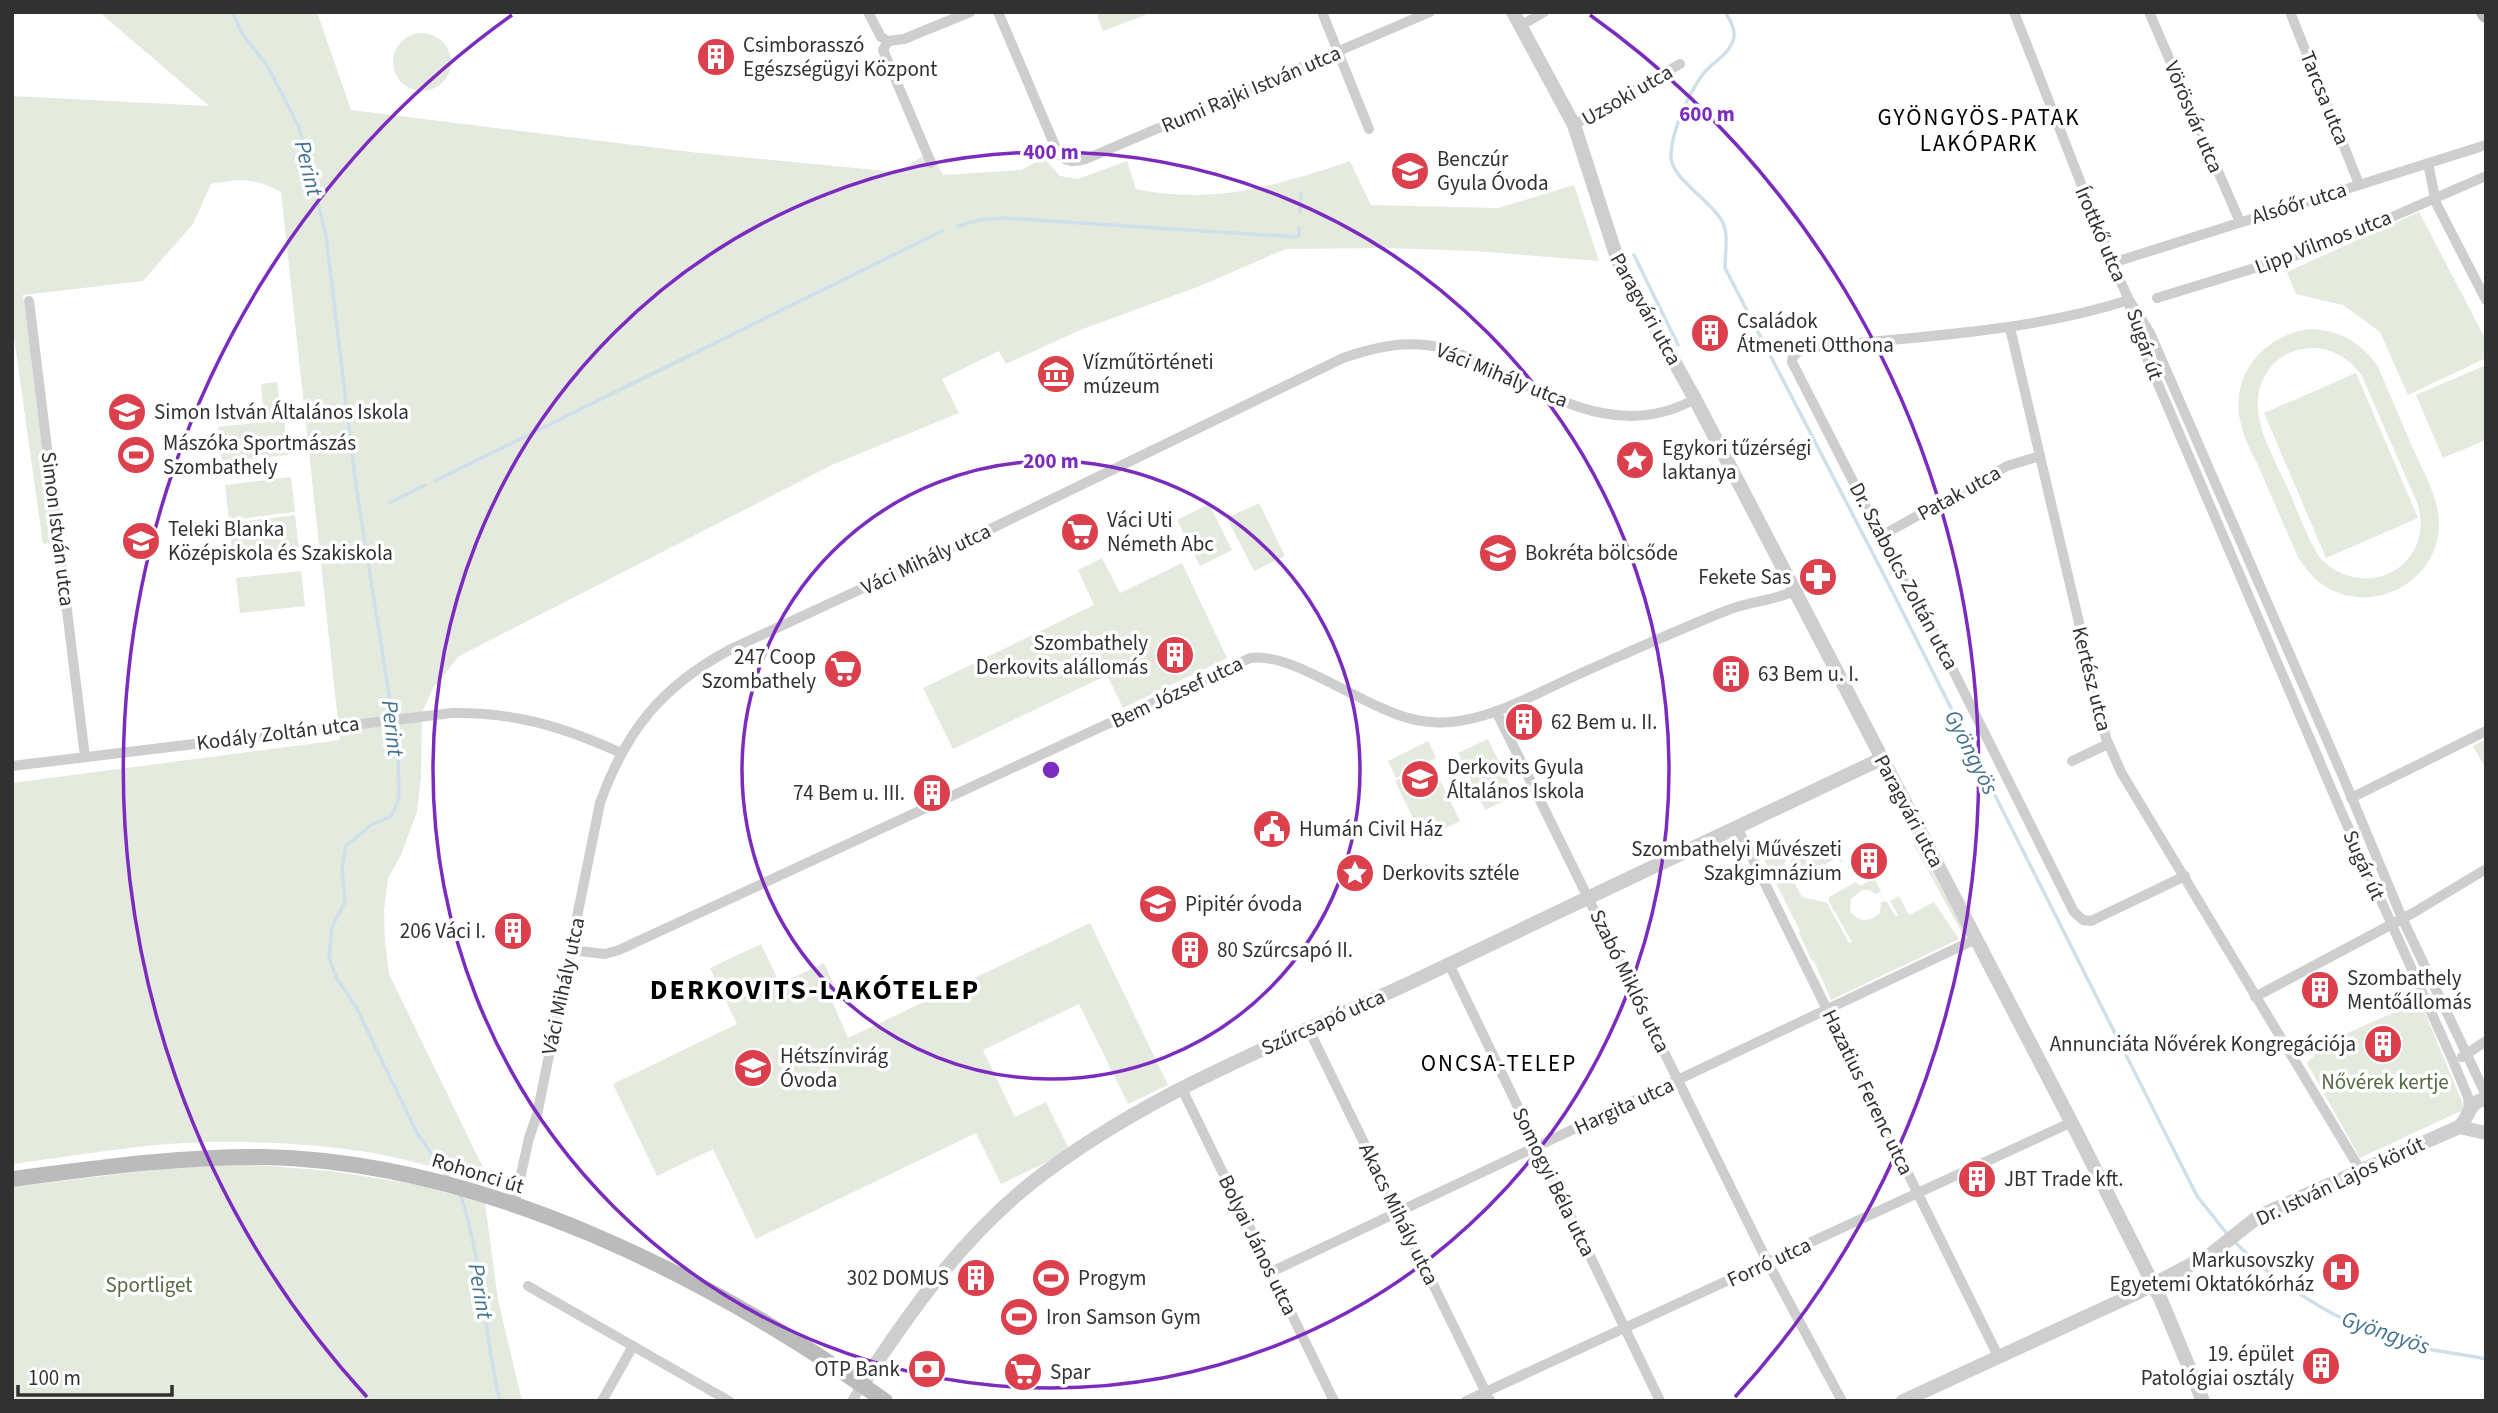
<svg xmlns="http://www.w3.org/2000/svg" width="2498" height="1413" viewBox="0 0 2498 1413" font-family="'Source Sans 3',sans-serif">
<rect width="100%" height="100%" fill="#fff"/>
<g fill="#e4eade" fill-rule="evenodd">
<path d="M 99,12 L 317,12 L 351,110 L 699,153 L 897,172 L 931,151 L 943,175 L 1021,170 L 1044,158 L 1060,176 L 1078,179 L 1127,161 L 1136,189 C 1214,205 1276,186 1350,161 L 1371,205 L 1498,208 L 1574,185 L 1599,261 L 1475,251 L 1386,248 L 1285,249 L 1200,286 L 1080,330 L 1006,364 L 999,351 L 942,379 L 959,413 L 834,464 L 459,656 L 433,688 L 422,713 L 421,778 L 417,812 L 401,855 L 388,878 L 384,911 L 385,941 L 389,974 L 491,1184 C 452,1173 413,1160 373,1153 C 319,1144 263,1141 208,1142 C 143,1143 77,1156 12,1164 L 12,783 L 340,740 L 281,192 C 255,178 240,178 211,184 L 193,224 L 143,281 L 23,295 L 54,542 L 43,544 L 12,323 L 12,96 L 209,106 Z"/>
<path d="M 1096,12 L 1153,12 L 1103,31 Z"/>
<circle cx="422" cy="62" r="29"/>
<path d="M 2419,212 L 2486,340 L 2486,358 L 2408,395 L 2380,332 L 2343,305 L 2296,294 L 2287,272 Z"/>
<path d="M 2309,329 C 2339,330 2362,342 2378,367 C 2390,395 2402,423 2414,451 C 2425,475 2440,500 2439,527 C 2437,576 2385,610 2339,593 C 2321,587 2309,574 2299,559 C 2286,530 2273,500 2260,470 C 2253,454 2243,438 2240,420 C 2231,373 2264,336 2309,329 ZM 2319,348 C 2338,352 2351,360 2362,376 L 2418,505 C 2435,567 2365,603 2321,559 C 2307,539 2299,514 2289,491 C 2273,454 2239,405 2271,367 C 2283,352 2301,347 2319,348 Z"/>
<path d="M 2486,365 L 2486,440 L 2443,458 L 2416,395 Z"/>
<path d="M 2356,373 L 2418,518 L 2326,558 L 2264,413 Z"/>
<path d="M 277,382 L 281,413 L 264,415 L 261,384 Z"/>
<path d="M 284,420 L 288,455 L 222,462 L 218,427 Z"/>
<path d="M 291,477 L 295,512 L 229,520 L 225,485 Z"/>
<path d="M 1259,503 L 1285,556 L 1254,571 L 1227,518 Z"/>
<path d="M 1209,504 L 1232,550 L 1200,566 L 1177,520 Z"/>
<path d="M 295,515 L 299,551 L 233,558 L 229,523 Z"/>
<path d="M 1102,558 L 1120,593 L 1182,563 L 1227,658 L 1123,708 L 1107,675 L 953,749 L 923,688 L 1094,605 L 1078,570 Z"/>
<path d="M 301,571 L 305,606 L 240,613 L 236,578 Z"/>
<path d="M 1488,739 L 1515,796 L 1485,810 L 1458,753 Z"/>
<path d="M 2486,739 L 2486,769 L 2473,746 Z"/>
<path d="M 1428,741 L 1436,758 L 1396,778 L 1388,761 Z"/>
<path d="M 1432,764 L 1460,821 L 1423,839 L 1395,781 Z"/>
<path d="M 1917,844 L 1966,933 L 1966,940 L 1914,845 Z"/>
<path d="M 1786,846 L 1788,854 L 1784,864 L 1802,897 L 1827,903 L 1849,943 L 1852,942 L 1829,902 L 1829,897 L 1856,882 L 1860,886 L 1874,878 L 1881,891 L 1876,894 L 1869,890 L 1862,890 L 1851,899 L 1850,911 C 1859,923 1870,922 1880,913 L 1881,902 L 1884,901 L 1887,902 L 1896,917 L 1898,915 L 1890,901 L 1899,896 L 1909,915 L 1934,902 L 1959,939 L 1831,1000 L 1814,961 L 1812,961 L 1799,933 L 1800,931 L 1763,857 Z"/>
<path d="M 1822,846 L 1834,849 L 1843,861 L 1841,862 L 1838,857 L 1824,865 L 1822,864 L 1811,870 L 1813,875 L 1798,883 L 1799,877 L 1810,869 L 1812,852 Z"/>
<circle cx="1799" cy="863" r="8"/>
<path d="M 1090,923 L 1168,1085 L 1128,1104 L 1079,1004 L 983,1050 L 1015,1117 L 1046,1102 L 1070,1151 L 1001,1184 L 976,1133 L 756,1239 L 713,1149 L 657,1176 L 613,1084 L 737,1024 L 710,968 L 761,944 L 780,984 L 824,963 L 839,997 L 832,1001 L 848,1038 Z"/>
<path d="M 2420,1001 L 2465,1109 L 2360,1158 L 2307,1063 L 2327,1042 Z"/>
<path d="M 220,1162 L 331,1171 L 413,1184 L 485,1203 L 498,1300 L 522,1401 L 12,1401 L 12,1187 Z"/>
</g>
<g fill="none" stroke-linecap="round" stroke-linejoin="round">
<g stroke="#cfe0eb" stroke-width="3.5">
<path d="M 232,12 L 242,33 L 268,67 L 299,127 L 326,236 L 356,486 L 398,751 L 399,797 L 392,816 L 371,825 L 346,846 L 342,869 L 345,902 L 332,927 L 329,958 L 337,979 L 355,1005 L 417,1133 L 449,1179"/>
<path d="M 1725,12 C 1730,20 1735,28 1734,37 C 1731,54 1712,62 1703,74 C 1689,93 1672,130 1671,154 C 1669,178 1710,199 1722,221 C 1729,234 1725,252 1725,268 L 1885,577 L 2197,1196 L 2228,1235"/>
<path d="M 1300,212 L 1301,193"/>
<path d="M 958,226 L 979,220 L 1003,218 L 1296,237 L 1299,235 L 1299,228"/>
<path d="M 1634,255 L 1678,345"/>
<path d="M 435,481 L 942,231"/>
<path d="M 389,503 L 425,485"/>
<path d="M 460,1194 C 483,1260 483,1332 500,1401"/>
<path d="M 2233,1240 C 2278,1287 2354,1332 2417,1347 C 2440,1352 2463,1354 2486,1359"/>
</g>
<g stroke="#cecece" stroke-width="10">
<path d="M 868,12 L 881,37 L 888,41"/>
<path d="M 998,12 L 1058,153 C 1066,163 1074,162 1086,159 L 1430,12"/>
<path d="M 1322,12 L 1369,129"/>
<path d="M 2014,12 L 2112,263 L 2129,300 L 2150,333 L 2341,772 L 2402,918 L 2486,1095"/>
<path d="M 2149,12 L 2240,222"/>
<path d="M 2290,12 L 2359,184"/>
<path d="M 1520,26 L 1544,12"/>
<path d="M 888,41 L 883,50 L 931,163"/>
<path d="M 888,41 L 904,39 L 970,12"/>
<path d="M 1574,125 L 1680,64"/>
<path d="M 2428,163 L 2436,203 L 2486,300"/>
<path d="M 2112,263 L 2486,145"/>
<path d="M 2157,298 L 2323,247 L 2486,176"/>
<path d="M 2129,300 C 2025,333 1913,337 1804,348 L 1793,356 L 1792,362 L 1881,536 L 1938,640 L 2074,912 L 2083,920 L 2091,921 L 2185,876"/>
<path d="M 29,301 L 85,757"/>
<path d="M 2129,302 L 2132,319 L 2137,335 L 2340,809 L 2453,1061 L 2468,1097 L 2469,1109"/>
<path d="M 2010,328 L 2106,738 L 2121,772 L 2361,1171"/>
<path d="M 1881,536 L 2007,466 L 2040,456"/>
<path d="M 1496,711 L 1768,1263 L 1842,1401"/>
<path d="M 2072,761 L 2108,744"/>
<path d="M 12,766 L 452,713 C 515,712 564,727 621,753"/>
<path d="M 2351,798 L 2486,731"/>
<path d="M 1737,827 L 1999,1358"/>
<path d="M 570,950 L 605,954 L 619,950 L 1250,658 C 1293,651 1366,710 1416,720 C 1472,732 1528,697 1577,675 C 1627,653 1677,630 1728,610 C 1749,601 1774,601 1794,591"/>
<path d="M 1449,964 L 1660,1401"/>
<path d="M 2255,997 L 2413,913 L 2486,869"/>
<path d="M 1308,1028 L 1490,1401"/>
<path d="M 2462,1057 L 2486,1041"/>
<path d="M 1182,1089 L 1334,1401"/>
<path d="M 514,1206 L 529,1138 L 537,1115 L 600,803 C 626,730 662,686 731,649 L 980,534 L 1343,358 C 1375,347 1409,339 1443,348 C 1459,352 1473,360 1488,367 C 1556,398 1621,440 1695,399"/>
<path d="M 1271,1272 L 1976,939"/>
<path d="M 528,1286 L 729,1401"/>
<path d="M 602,1401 L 633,1346"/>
<path d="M 852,1401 L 862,1385"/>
<path d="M 1466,1401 L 2072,1122"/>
</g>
<g stroke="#cecece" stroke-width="14">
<path d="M 1513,12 L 1574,125 L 1618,261 L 1695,399 L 2076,1131 L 2161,1300 L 2203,1401"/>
<path d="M 2459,1127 L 2486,1133"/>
<path d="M 862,1385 C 910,1311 961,1240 1030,1184 C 1146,1092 1286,1041 1418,979 C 1572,905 1727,832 1881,759"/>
<path d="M 1903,1401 L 2133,1295 L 2211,1254 L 2259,1216 L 2459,1127 C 2470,1117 2468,1101 2486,1099"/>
</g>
<g stroke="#bbb" stroke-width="16">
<path d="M 2484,12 L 2486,15"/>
<path d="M 12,1179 C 96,1168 180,1156 264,1157 C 484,1162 709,1276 885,1401"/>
</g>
</g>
<g fill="none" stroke="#7b2cbf" stroke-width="3.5">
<circle cx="1051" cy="770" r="309"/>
<circle cx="1051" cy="770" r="618"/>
<path d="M367 1397A928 928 0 0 1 512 15M1590 15A928 928 0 0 1 1735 1397"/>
</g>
<defs>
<symbol id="building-disc" viewBox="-11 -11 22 22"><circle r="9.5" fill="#dc404c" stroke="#fff"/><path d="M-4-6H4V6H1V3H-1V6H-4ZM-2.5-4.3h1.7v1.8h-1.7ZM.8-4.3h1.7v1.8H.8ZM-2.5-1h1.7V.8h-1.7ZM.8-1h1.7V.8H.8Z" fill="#fff"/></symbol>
<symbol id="school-disc" viewBox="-11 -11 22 22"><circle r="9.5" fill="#dc404c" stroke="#fff"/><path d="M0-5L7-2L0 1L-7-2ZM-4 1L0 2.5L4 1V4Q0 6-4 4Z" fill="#fff"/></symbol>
<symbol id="museum-disc" viewBox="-11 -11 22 22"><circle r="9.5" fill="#dc404c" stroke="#fff"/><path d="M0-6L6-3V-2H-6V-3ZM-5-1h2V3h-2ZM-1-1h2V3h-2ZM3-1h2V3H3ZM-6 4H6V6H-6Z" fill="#fff"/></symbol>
<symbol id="stadium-disc" viewBox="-11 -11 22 22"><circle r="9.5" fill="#dc404c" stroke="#fff"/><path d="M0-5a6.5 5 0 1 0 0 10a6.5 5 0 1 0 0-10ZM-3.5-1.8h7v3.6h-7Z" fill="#fff"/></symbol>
<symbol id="sight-disc" viewBox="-11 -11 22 22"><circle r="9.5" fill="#dc404c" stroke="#fff"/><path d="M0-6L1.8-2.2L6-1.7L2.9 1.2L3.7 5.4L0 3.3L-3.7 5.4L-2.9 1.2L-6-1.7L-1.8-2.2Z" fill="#fff"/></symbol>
<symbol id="supermarket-disc" viewBox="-11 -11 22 22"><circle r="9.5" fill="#dc404c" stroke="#fff"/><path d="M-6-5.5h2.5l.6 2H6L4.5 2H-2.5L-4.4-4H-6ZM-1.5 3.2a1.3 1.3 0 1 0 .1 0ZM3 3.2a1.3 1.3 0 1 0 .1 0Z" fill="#fff"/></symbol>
<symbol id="pharmacy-disc" viewBox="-11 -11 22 22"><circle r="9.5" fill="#dc404c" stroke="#fff"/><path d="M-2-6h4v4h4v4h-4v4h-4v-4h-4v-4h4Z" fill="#fff"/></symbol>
<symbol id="civic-disc" viewBox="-11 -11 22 22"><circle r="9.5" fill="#dc404c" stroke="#fff"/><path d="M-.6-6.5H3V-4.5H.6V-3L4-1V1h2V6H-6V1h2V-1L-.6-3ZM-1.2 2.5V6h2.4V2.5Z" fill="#fff"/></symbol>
<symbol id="hospital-disc" viewBox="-11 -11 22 22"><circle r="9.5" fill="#dc404c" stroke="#fff"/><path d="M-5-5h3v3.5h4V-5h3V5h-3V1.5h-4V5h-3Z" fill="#fff"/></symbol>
<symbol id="bank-disc" viewBox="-11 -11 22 22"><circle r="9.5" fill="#dc404c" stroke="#fff"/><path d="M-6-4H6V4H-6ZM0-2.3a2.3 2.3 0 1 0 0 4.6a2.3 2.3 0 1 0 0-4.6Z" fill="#fff"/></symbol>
</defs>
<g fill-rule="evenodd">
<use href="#building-disc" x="694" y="35" width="44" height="44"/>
<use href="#school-disc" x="1388" y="149" width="44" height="44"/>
<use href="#building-disc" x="1688" y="311" width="44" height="44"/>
<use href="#museum-disc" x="1034" y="352" width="44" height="44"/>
<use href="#school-disc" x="105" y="390" width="44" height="44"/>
<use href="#stadium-disc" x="114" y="433" width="44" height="44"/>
<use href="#sight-disc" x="1613" y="438" width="44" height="44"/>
<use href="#supermarket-disc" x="1058" y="510" width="44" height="44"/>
<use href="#school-disc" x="119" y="519" width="44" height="44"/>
<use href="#school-disc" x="1476" y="531" width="44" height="44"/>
<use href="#pharmacy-disc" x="1796" y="555" width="44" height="44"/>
<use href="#building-disc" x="1153" y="633" width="44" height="44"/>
<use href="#supermarket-disc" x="821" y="647" width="44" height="44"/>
<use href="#building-disc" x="1709" y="652" width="44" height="44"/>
<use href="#building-disc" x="1502" y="700" width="44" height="44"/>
<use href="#school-disc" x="1398" y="757" width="44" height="44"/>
<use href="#building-disc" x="910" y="771" width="44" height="44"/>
<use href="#civic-disc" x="1250" y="807" width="44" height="44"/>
<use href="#building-disc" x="1847" y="839" width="44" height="44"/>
<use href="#sight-disc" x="1333" y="851" width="44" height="44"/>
<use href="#school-disc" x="1136" y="882" width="44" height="44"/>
<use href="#building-disc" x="491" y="909" width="44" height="44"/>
<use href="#building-disc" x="1168" y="928" width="44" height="44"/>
<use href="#building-disc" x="2298" y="968" width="44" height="44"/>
<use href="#building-disc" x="2361" y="1022" width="44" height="44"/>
<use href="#school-disc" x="731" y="1046" width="44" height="44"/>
<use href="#building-disc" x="1955" y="1157" width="44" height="44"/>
<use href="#hospital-disc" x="2319" y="1250" width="44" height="44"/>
<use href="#building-disc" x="954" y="1256" width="44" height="44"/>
<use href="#stadium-disc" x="1029" y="1256" width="44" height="44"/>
<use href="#stadium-disc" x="997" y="1295" width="44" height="44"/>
<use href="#building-disc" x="2299" y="1344" width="44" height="44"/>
<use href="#bank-disc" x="905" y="1347" width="44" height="44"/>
<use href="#supermarket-disc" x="1001" y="1350" width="44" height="44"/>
</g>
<g text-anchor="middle" stroke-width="7" stroke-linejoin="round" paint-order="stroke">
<g font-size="21" fill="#313131" stroke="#fff" text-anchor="start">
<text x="743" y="52">Csimborasszó<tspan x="743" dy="24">Egészségügyi Központ</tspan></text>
<text x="1437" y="166">Benczúr<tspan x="1437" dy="24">Gyula Óvoda</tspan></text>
<text x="1737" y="328">Családok<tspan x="1737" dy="24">Átmeneti Otthona</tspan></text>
<text x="1083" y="369">Vízműtörténeti<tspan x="1083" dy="24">múzeum</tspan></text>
<text x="154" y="419">Simon István Általános Iskola</text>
<text x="163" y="450">Mászóka Sportmászás<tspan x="163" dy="24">Szombathely</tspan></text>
<text x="1662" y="455">Egykori tűzérségi<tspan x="1662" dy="24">laktanya</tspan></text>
<text x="1107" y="527">Váci Uti<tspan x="1107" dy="24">Németh Abc</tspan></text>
<text x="168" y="536">Teleki Blanka<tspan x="168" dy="24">Középiskola és Szakiskola</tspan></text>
<text x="1525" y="560">Bokréta bölcsőde</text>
<text x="1791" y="584" text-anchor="end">Fekete Sas</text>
<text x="1148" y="650" text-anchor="end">Szombathely<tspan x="1148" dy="24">Derkovits alállomás</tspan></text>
<text x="816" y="664" text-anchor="end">247 Coop<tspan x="816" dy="24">Szombathely</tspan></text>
<text x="1758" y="681">63 Bem u. I.</text>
<text x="1551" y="729">62 Bem u. II.</text>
<text x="1447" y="774">Derkovits Gyula<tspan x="1447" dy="24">Általános Iskola</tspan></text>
<text x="905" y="800" text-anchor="end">74 Bem u. III.</text>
<text x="1299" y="836">Humán Civil Ház</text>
<text x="1842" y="856" text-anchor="end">Szombathelyi Művészeti<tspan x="1842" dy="24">Szakgimnázium</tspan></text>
<text x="1382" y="880">Derkovits sztéle</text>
<text x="1185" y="911">Pipitér óvoda</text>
<text x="486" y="938" text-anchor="end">206 Váci I.</text>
<text x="1217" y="957">80 Szűrcsapó II.</text>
<text x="2347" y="985">Szombathely<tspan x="2347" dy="24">Mentőállomás</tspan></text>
<text x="2356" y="1051" text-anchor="end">Annunciáta Nővérek Kongregációja</text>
<text x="780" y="1063">Hétszínvirág<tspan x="780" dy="24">Óvoda</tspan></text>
<text x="2004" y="1186">JBT Trade kft.</text>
<text x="2314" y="1267" text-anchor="end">Markusovszky<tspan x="2314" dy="24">Egyetemi Oktatókórház</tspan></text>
<text x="949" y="1285" text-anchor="end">302 DOMUS</text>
<text x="1078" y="1285">Progym</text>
<text x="1046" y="1324">Iron Samson Gym</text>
<text x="2294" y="1361" text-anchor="end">19. épület<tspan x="2294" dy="24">Patológiai osztály</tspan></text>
<text x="900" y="1376" text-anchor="end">OTP Bank</text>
<text x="1050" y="1379">Spar</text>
</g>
<g font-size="21" fill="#313131" stroke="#fff">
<text transform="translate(1251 89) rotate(-23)" y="7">Rumi Rajki István utca</text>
<text transform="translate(1627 95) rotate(-30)" y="7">Uzsoki utca</text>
<text transform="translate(2325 98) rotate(68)" y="7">Tarcsa utca</text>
<text transform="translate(2194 117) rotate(67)" y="7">Vörösvár utca</text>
<text transform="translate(2299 203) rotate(-17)" y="7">Alsóőr utca</text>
<text transform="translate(2101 234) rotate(67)" y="7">Írottkő utca</text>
<text transform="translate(2323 242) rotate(-21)" y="7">Lipp Vilmos utca</text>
<text transform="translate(1646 309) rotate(61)" y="7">Paragvári utca</text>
<text transform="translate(2145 344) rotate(71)" y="7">Sugár út</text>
<text transform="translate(1502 375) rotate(22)" y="7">Váci Mihály utca</text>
<text transform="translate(1959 493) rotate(-29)" y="7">Patak utca</text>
<text transform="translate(58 529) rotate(83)" y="7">Simon István utca</text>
<text transform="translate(926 559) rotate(-25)" y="7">Váci Mihály utca</text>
<text transform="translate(1904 576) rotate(62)" y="7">Dr. Szabolcs Zoltán utca</text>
<text transform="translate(2092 679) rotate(76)" y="7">Kertész utca</text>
<text transform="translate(1177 692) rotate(-25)" y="7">Bem József utca</text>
<text transform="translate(278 733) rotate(-7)" y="7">Kodály Zoltán utca</text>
<text transform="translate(1909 811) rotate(62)" y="7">Paragvári utca</text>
<text transform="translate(2364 865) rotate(66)" y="7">Sugár út</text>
<text transform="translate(1630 981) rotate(64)" y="7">Szabó Miklós utca</text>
<text transform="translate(563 986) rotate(-78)" y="7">Váci Mihály utca</text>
<text transform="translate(1323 1022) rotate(-24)" y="7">Szűrcsapó utca</text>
<text transform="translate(1868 1092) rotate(64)" y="7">Hazatius Ferenc utca</text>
<text transform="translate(1624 1106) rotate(-25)" y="7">Hargita utca</text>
<text transform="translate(478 1173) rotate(17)" y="7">Rohonci út</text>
<text transform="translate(2340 1181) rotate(-25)" y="7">Dr. István Lajos körút</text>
<text transform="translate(1554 1182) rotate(64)" y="7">Somogyi Béla utca</text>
<text transform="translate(1399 1214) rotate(64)" y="7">Akacs Mihály utca</text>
<text transform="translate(1258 1245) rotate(64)" y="7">Bolyai János utca</text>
<text transform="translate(1769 1262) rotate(-25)" y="7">Forró utca</text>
</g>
<g font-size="21" fill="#556b41" stroke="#fff">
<text x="2385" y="1089">Nővérek kertje</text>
<text x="149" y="1292">Sportliget</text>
</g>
<g font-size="23" letter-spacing="2" fill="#000" stroke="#fff">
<text x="1979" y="125">GYÖNGYÖS-PATAK<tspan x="1979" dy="26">LAKÓPARK</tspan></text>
<text x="1499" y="1071">ONCSA-TELEP</text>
</g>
<g font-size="23" font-style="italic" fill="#437290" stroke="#fff">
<text transform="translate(309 168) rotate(76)" y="8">Perint</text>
<text transform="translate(393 728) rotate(83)" y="8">Perint</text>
<text transform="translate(1972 752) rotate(63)" y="8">Gyöngyös</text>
<text transform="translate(481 1291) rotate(80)" y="8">Perint</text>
<text transform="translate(2386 1332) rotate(19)" y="8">Gyöngyös</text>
</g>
<g font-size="28" font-weight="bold" letter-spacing="2" fill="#000" stroke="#fff">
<text x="815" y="999">DERKOVITS-LAKÓTELEP</text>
</g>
</g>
<circle cx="1051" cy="770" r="10" fill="#7b2cbf" stroke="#fff" stroke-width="3.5"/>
<g font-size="21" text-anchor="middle" font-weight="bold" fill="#7b2cbf" stroke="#fff" stroke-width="7" stroke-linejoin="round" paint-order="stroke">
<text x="1707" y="121">600 m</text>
<text x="1051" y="159">400 m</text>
<text x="1051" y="468">200 m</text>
</g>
<rect width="2498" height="1413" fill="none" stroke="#313131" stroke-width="28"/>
<path d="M18 1385v10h154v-10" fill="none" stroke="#313131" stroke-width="3.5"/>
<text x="28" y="1385" font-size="21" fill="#313131" stroke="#ffffff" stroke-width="5" paint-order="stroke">100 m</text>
</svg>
